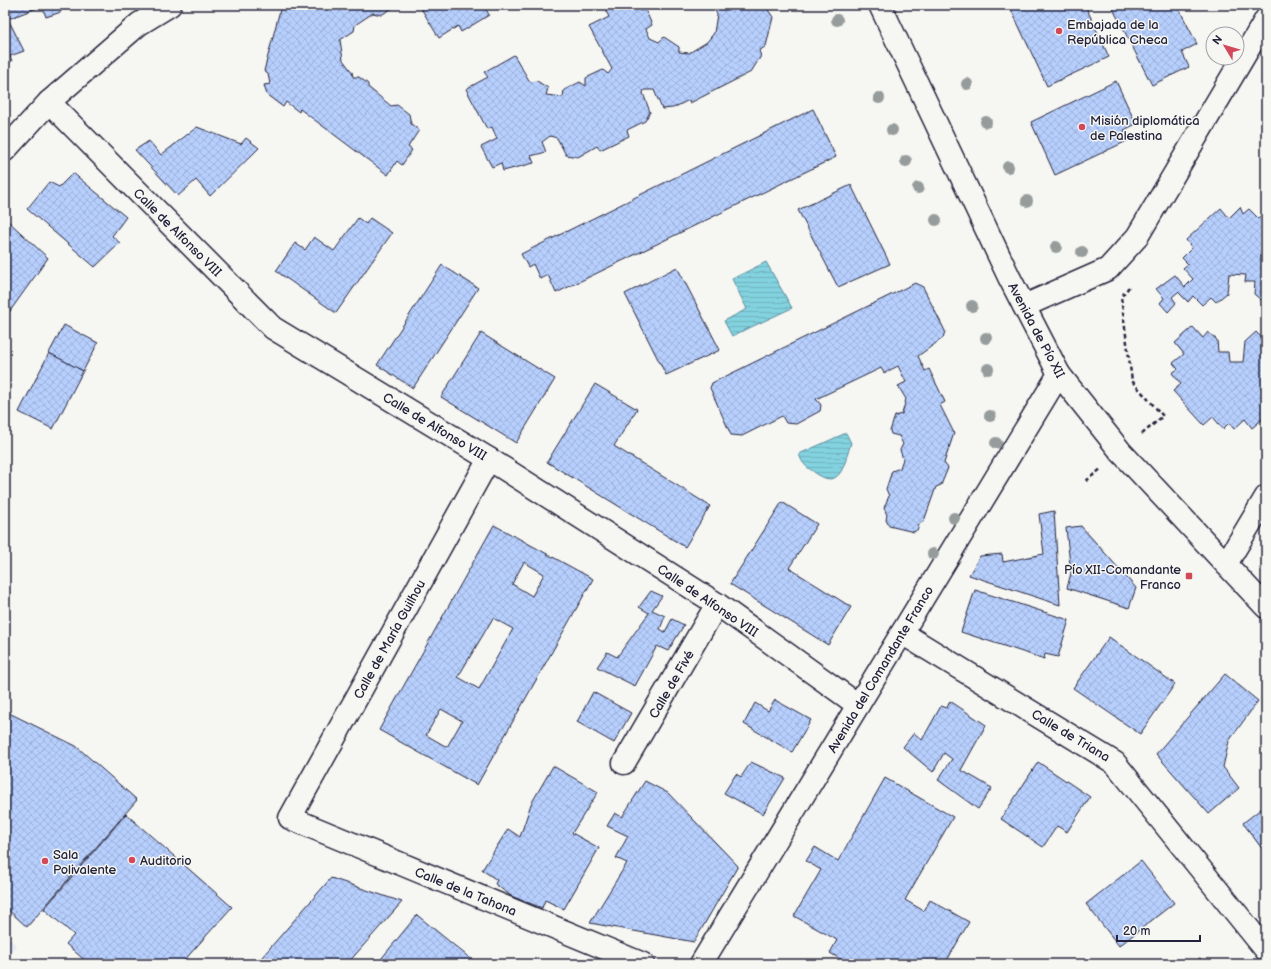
<svg xmlns="http://www.w3.org/2000/svg" width="1271" height="969" viewBox="0 0 1271 969" font-family="'Balsamiq Sans',sans-serif">
<defs>
<pattern id="water-rules" width="6" height="5" patternUnits="userSpaceOnUse"><rect width="6" height="5" fill="#83d2df"/><path d="M0 2.5h6" fill="none" stroke="#71b4c0"/></pattern>
<pattern id="building-cross-hatch" width="8" height="8" patternUnits="userSpaceOnUse"><rect width="8" height="8" fill="#b7cffd"/><path d="M0 0l8 8M0 8l8-8" fill="none" stroke="#9db1da"/></pattern>
</defs>
<rect width="100%" height="100%" fill="#f6f6f2"/>
<filter id="ink" filterUnits="userSpaceOnUse"><feTurbulence type="fractalNoise" baseFrequency=".025" numOctaves="2"/><feDisplacementMap in="SourceGraphic" scale="8" xChannelSelector="R" yChannelSelector="G"/><feConvolveMatrix kernelMatrix="1 2 1 2 8 2 1 2 1" color-interpolation-filters="sRGB"/></filter>
<g filter="url(#ink)">
<path fill="#e3eaf5" d="M 5,934 L 16,945 L 5,958 Z"/>
<g fill="url(#water-rules)" stroke="#5c8c9d">
<path d="M 766,262 L 792,308 L 732,336 L 724,321 L 747,309 L 732,279 Z"/>
<path d="M 846,433 L 851,443 C 845,460 842,491 817,474 C 807,467 803,466 799,454 Z"/>
</g>
<g fill="url(#building-cross-hatch)" stroke="#22223b" fill-rule="evenodd">
<path d="M 5,5 L 61,5 L 60,5 L 61,12 L 46,17 L 42,6 L 8,19 L 24,51 L 10,56 L 12,61 L 5,64 Z"/>
<path d="M 287,5 L 393,5 L 394,7 L 381,15 L 373,13 L 355,25 L 354,31 L 340,40 L 343,60 L 352,72 L 353,77 L 359,77 L 368,84 L 368,87 L 391,106 L 397,105 L 409,114 L 411,124 L 419,130 L 408,147 L 412,150 L 402,165 L 397,161 L 388,175 L 300,109 L 299,112 L 286,102 L 283,107 L 267,95 L 264,85 L 270,84 L 268,74 L 264,71 L 280,10 Z"/>
<path d="M 419,5 L 484,5 L 489,15 L 461,32 L 458,26 L 439,38 Z"/>
<path d="M 620,5 L 637,5 L 640,11 L 645,9 L 652,25 L 646,29 L 650,38 L 659,42 L 664,37 L 679,47 L 679,52 L 689,53 L 707,42 L 714,33 L 717,14 L 712,5 L 771,5 L 772,6 L 768,10 L 773,17 L 766,46 L 759,51 L 761,56 L 751,72 L 690,103 L 689,100 L 673,108 L 662,109 L 654,90 L 644,90 L 643,93 L 650,112 L 645,121 L 627,130 L 629,136 L 600,150 L 597,146 L 578,157 L 566,155 L 557,138 L 550,136 L 542,142 L 546,152 L 531,156 L 534,163 L 503,171 L 501,163 L 492,167 L 481,147 L 497,139 L 492,127 L 487,129 L 466,89 L 488,77 L 484,72 L 514,55 L 530,82 L 537,81 L 548,88 L 546,95 L 563,97 L 564,90 L 580,82 L 586,86 L 586,78 L 603,70 L 608,74 L 612,69 L 589,27 L 609,17 L 606,11 Z"/>
<path d="M 1009,5 L 1085,5 L 1109,57 L 1047,86 Z"/>
<path d="M 1111,5 L 1177,5 L 1197,44 L 1182,52 L 1189,67 L 1152,85 Z"/>
<path d="M 1116,81 L 1136,124 L 1124,130 L 1129,140 L 1055,175 L 1031,122 Z"/>
<path d="M 813,109 L 836,157 L 556,293 L 548,275 L 540,279 L 533,264 L 528,267 L 521,254 Z"/>
<path d="M 197,127 L 241,144 L 246,138 L 259,148 L 210,196 L 196,180 L 178,196 L 135,150 L 149,141 L 161,155 Z"/>
<path d="M 73,173 L 126,217 L 112,236 L 120,243 L 95,267 L 27,209 L 49,182 L 59,187 Z"/>
<path d="M 851,185 L 890,264 L 838,287 L 798,210 Z"/>
<path d="M 1240,207 L 1243,214 L 1249,209 L 1258,218 L 1266,211 L 1266,304 L 1254,294 L 1255,282 L 1245,282 L 1246,275 L 1229,274 L 1227,293 L 1216,302 L 1211,297 L 1202,305 L 1193,296 L 1188,302 L 1178,292 L 1172,297 L 1176,303 L 1168,312 L 1160,303 L 1164,298 L 1156,289 L 1175,275 L 1185,287 L 1193,279 L 1183,268 L 1188,264 L 1182,258 L 1192,248 L 1186,240 L 1221,208 L 1229,218 Z"/>
<path d="M 358,218 L 366,224 L 370,218 L 392,233 L 336,313 L 276,271 L 295,243 L 305,250 L 314,237 L 334,251 Z"/>
<path d="M 7,220 L 48,258 L 5,318 L 5,223 Z"/>
<path d="M 442,265 L 478,288 L 413,388 L 377,365 Z"/>
<path d="M 677,267 L 720,350 L 666,375 L 625,294 Z"/>
<path d="M 915,283 L 923,287 L 945,331 L 943,338 L 918,356 L 925,371 L 929,369 L 945,402 L 940,405 L 954,433 L 944,463 L 948,468 L 941,485 L 936,487 L 924,521 L 919,524 L 918,529 L 914,532 L 889,526 L 886,520 L 887,515 L 884,508 L 889,496 L 886,489 L 892,471 L 900,468 L 903,459 L 900,450 L 903,444 L 899,436 L 891,434 L 890,431 L 895,416 L 902,414 L 906,399 L 898,386 L 906,382 L 898,366 L 884,373 L 881,368 L 816,399 L 821,405 L 820,411 L 796,424 L 786,423 L 782,416 L 742,436 L 731,435 L 710,388 L 712,383 Z"/>
<path d="M 64,325 L 98,343 L 83,371 L 49,353 Z"/>
<path d="M 1193,327 L 1203,338 L 1208,332 L 1217,340 L 1218,352 L 1228,352 L 1229,362 L 1243,362 L 1245,342 L 1256,332 L 1263,339 L 1266,336 L 1266,416 L 1252,428 L 1245,419 L 1234,429 L 1229,423 L 1223,429 L 1213,417 L 1204,425 L 1173,391 L 1181,384 L 1172,373 L 1178,369 L 1173,363 L 1184,354 L 1175,343 Z"/>
<path d="M 481,333 L 555,379 L 516,443 L 441,397 Z"/>
<path d="M 49,353 L 83,371 L 53,429 L 19,412 Z"/>
<path d="M 595,384 L 637,409 L 614,446 L 710,506 L 685,547 L 547,462 Z"/>
<path d="M 782,502 L 817,524 L 789,568 L 851,607 L 828,645 L 730,584 Z"/>
<path d="M 1054,511 L 1060,605 L 969,575 L 980,556 L 1002,554 L 1003,562 L 1044,554 L 1039,514 Z"/>
<path d="M 494,525 L 593,579 L 477,785 L 379,730 ZM 524,562 L 544,574 L 532,596 L 512,584 ZM 493,618 L 513,629 L 479,689 L 458,677 ZM 441,709 L 462,721 L 447,747 L 426,735 Z"/>
<path d="M 1081,526 L 1136,588 L 1129,608 L 1067,588 L 1071,573 L 1066,528 Z"/>
<path d="M 975,590 L 1069,620 L 1058,657 L 1045,654 L 1044,659 L 961,632 Z"/>
<path d="M 651,591 L 662,596 L 652,610 L 665,616 L 660,629 L 665,632 L 672,619 L 684,625 L 668,651 L 657,646 L 635,686 L 597,667 L 607,652 L 617,657 L 649,613 L 639,607 Z"/>
<path d="M 1109,637 L 1175,684 L 1140,734 L 1073,688 Z"/>
<path d="M 1225,674 L 1258,701 L 1229,741 L 1223,767 L 1239,788 L 1209,814 L 1156,754 Z"/>
<path d="M 593,692 L 631,713 L 614,743 L 577,722 Z"/>
<path d="M 775,700 L 811,720 L 792,752 L 744,724 L 755,703 L 768,711 Z"/>
<path d="M 950,701 L 986,725 L 961,770 L 992,788 L 978,809 L 938,780 L 952,759 L 944,753 L 933,772 L 903,747 L 914,733 L 922,740 L 941,706 L 947,708 Z"/>
<path d="M 5,711 L 76,746 L 137,800 L 27,927 L 5,907 Z"/>
<path d="M 751,762 L 785,778 L 763,814 L 724,793 L 736,774 L 741,777 Z"/>
<path d="M 1038,762 L 1090,797 L 1067,832 L 1057,826 L 1043,847 L 1001,819 Z"/>
<path d="M 553,766 L 598,792 L 572,833 L 599,848 L 564,909 L 545,900 L 542,908 L 511,896 L 495,884 L 497,880 L 482,870 L 508,829 L 520,837 L 531,804 Z"/>
<path d="M 885,778 L 953,817 L 905,900 L 924,911 L 930,900 L 969,922 L 945,964 L 849,964 L 830,953 L 837,940 L 794,916 L 821,870 L 806,861 L 815,847 L 838,861 Z"/>
<path d="M 645,781 L 668,793 L 738,866 L 694,942 L 590,923 L 627,863 L 616,858 L 628,836 L 607,826 L 615,813 L 622,817 Z"/>
<path d="M 1266,805 L 1266,854 L 1243,823 Z"/>
<path d="M 126,814 L 232,907 L 181,964 L 89,964 L 66,944 L 74,935 L 44,909 Z"/>
<path d="M 1141,861 L 1174,903 L 1119,946 L 1086,904 Z"/>
<path d="M 331,878 L 402,902 L 347,964 L 256,964 Z"/>
<path d="M 417,915 L 477,964 L 377,964 Z"/>
<path d="M 1200,958 L 1205,964 L 1192,964 Z"/>
</g>
<g fill="none" stroke-linecap="round" stroke-linejoin="round">
<defs>
<path id="pedestrian" d="M 624,763 L 717,604"/>
<g id="minor">
<path d="M 49,102 L 273,328 L 489,459 L 717,604 L 858,705"/>
<path d="M 1024,306 L 1108,269 L 1137,237 L 1266,19"/>
<path d="M 489,459 L 290,818 L 643,964"/>
<path d="M 1226,564 L 1266,497"/>
<path d="M 902,633 L 1115,763 L 1266,950"/>
<path d="M 701,964 L 1059,374"/>
</g>
<g id="secondary">
<path d="M 880,5 L 1009,277 L 1059,374 L 1121,452 L 1266,607"/>
<path d="M 5,150 L 49,102 L 139,24 L 170,5"/>
</g>
</defs>
<use href="#pedestrian" stroke="#22223b" stroke-width="25"/>
<use href="#minor" stroke="#22223b" stroke-width="25"/>
<use href="#secondary" stroke="#22223b" stroke-width="25"/>
<g stroke="#22223b" stroke-width="2.5" stroke-dasharray="4 3" stroke-linecap="butt">
<path d="M 1129,287 L 1121,297 L 1132,381 L 1163,416 L 1141,435"/>
<path d="M 1086,481 L 1102,468"/>
</g>
<use href="#pedestrian" stroke="#f6f6f2" stroke-width="22"/>
<use href="#minor" stroke="#f6f6f2" stroke-width="22"/>
<use href="#secondary" stroke="#f6f6f2" stroke-width="22"/>
</g>
<g fill="#969c9c">
<circle cx="837" cy="20" r="6"/>
<circle cx="967" cy="84" r="6"/>
<circle cx="879" cy="98" r="6"/>
<circle cx="986" cy="122" r="6"/>
<circle cx="892" cy="130" r="6"/>
<circle cx="906" cy="161" r="6"/>
<circle cx="1008" cy="167" r="6"/>
<circle cx="918" cy="188" r="6"/>
<circle cx="1027" cy="201" r="6"/>
<circle cx="936" cy="220" r="6"/>
<circle cx="1056" cy="247" r="6"/>
<circle cx="1082" cy="252" r="6"/>
<circle cx="972" cy="306" r="6"/>
<circle cx="986" cy="338" r="6"/>
<circle cx="988" cy="369" r="6"/>
<circle cx="990" cy="416" r="6"/>
<circle cx="996" cy="443" r="6"/>
<circle cx="954" cy="518" r="6"/>
<circle cx="933" cy="554" r="6"/>
</g>
</g>
<g fill="#d1495b" stroke="#f6f6f2" stroke-width="1.5">
<circle cx="1059" cy="31" r="4"/>
<circle cx="1082" cy="127" r="4"/>
<rect x="1185" y="572" width="8" height="8" rx="2"/>
<circle cx="132" cy="860" r="4"/>
<circle cx="45" cy="861" r="4"/>
</g>
<g text-anchor="middle" stroke-width="3" stroke-linejoin="round" paint-order="stroke">
<g font-size="13" fill="#22223b" stroke="#f6f6f2" text-anchor="start">
<text x="1067" y="29">Embajada de la<tspan x="1067" dy="15">República Checa</tspan></text>
<text x="1090" y="125">Misión diplomática<tspan x="1090" dy="15">de Palestina</tspan></text>
<text x="1181" y="574" text-anchor="end">Pío XII-Comandante<tspan x="1181" dy="15">Franco</tspan></text>
<text x="53" y="859">Sala<tspan x="53" dy="15">Polivalente</tspan></text>
<text x="140" y="865">Auditorio</text>
</g>
<g font-size="13" fill="#22223b" stroke="#f6f6f2">
<text transform="translate(178 232) rotate(45)" y="5">Calle de Alfonso VIII</text>
<text transform="translate(1037 330) rotate(62)" y="5">Avenida de Pío XII</text>
<text transform="translate(435 426) rotate(31)" y="5">Calle de Alfonso VIII</text>
<text transform="translate(708 600) rotate(34)" y="5">Calle de Alfonso VIII</text>
<text transform="translate(389 639) rotate(-61)" y="5">Calle de María Guilhou</text>
<text transform="translate(880 669) rotate(-59)" y="5">Avenida del Comandante Franco</text>
<text transform="translate(671 684) rotate(-60)" y="5">Calle de Fivé</text>
<text transform="translate(1071 735) rotate(31)" y="5">Calle de Triana</text>
<text transform="translate(466 891) rotate(22)" y="5">Calle de la Tahona</text>
</g>
</g>
<rect width="1271" height="969" fill="none" stroke="#f6f6f2" stroke-width="20"/>
<rect x="10" y="10" width="1251" height="949" fill="none" stroke="#22223b" stroke-width="1.5" filter="url(#ink)"/>
<g transform="translate(1225 46) rotate(308)"><circle r="19" fill="#f6f6f2" stroke="#a1a1a9"/>
<path d="M0-3L7 15L0 10L-7 15Z" fill="#d1495b"/>
<text y="-6" font-size="11" font-weight="bold" text-anchor="middle" fill="#22223b">N</text>
</g>
<path d="M1117 935v6h83v-6" fill="none" stroke="#22223b" stroke-width="2"/>
<text x="1123" y="935" font-size="12" fill="#22223b" stroke="#f6f6f2" stroke-width="3" paint-order="stroke">20 m</text>
</svg>
